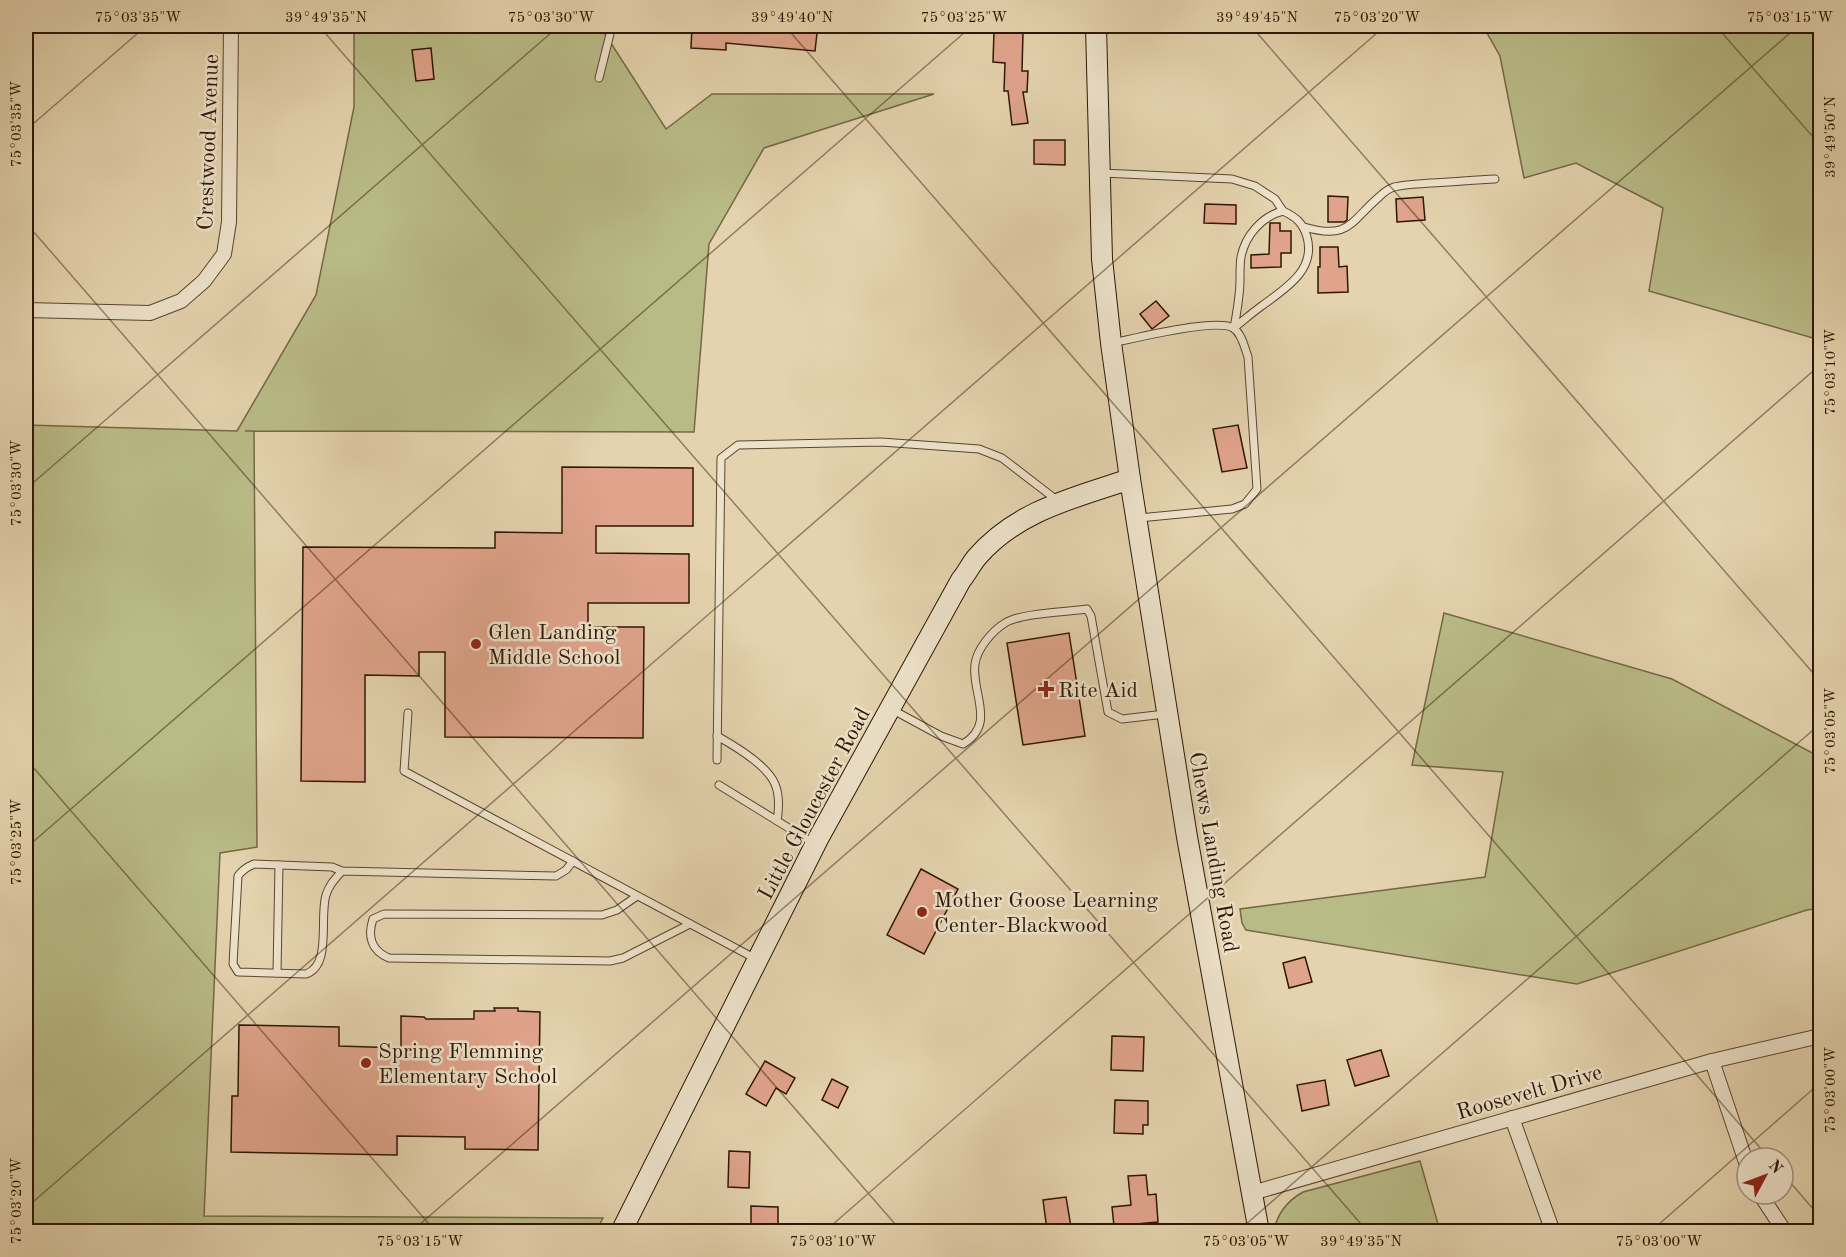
<svg xmlns="http://www.w3.org/2000/svg" width="1846" height="1257" viewBox="0 0 1846 1257" font-family="'Old Standard TT',serif">
<rect width="100%" height="100%" fill="#e4d3ae"/>
<filter id="stains"><feTurbulence type="fractalNoise" baseFrequency=".00333" numOctaves="4"/><feColorMatrix values="0 0 0 0 .2 0 0 0 0 .09 0 0 0 0 .02 0 0 0 .5 -.17"/></filter>
<radialGradient id="worn" r=".72"><stop offset=".6" stop-color="#630" stop-opacity="0"/><stop offset="1" stop-color="#630" stop-opacity=".3"/></radialGradient>
<g fill="#b9bb87" stroke="#746845" stroke-width="1.5">
<path d="M 354,26 L 600,26 L 666,129 L 712,94 L 934,94 L 764,148 L 709,244 L 694,432 L 245,431 L 254,431 L 257,847 L 220,853 L 204,1216 L 603,1218 L 596,1231 L 26,1231 L 26,425 L 237,431 L 316,295 L 354,107 Z"/>
<path d="M 1483,26 L 1820,26 L 1820,340 L 1649,291 L 1663,208 L 1576,163 L 1524,178 L 1500,56 Z"/>
<path d="M 1444,613 L 1672,679 L 1820,757 L 1820,908 L 1807,910 L 1577,984 L 1246,930 L 1242,923 L 1240,909 L 1485,877 L 1503,772 L 1412,765 Z"/>
<path d="M 1420,1161 L 1440,1231 L 1274,1231 C 1277,1214 1287,1201 1303,1192 Z"/>
</g>
<g fill="#e0a48c" stroke="#2e1603" stroke-width="1.5">
<path d="M 692,26 L 735,26 L 817,33 L 815,51 L 726,43 L 726,50 L 691,48 Z"/>
<path d="M 994,31 L 1023,32 L 1022,71 L 1028,71 L 1027,92 L 1023,92 L 1028,123 L 1012,125 L 1008,91 L 1004,91 L 1005,63 L 993,62 Z"/>
<path d="M 431,48 L 434,79 L 416,81 L 412,50 Z"/>
<path d="M 1034,140 L 1065,140 L 1065,165 L 1034,164 Z"/>
<path d="M 1328,196 L 1348,197 L 1347,220 L 1344,222 L 1328,222 Z"/>
<path d="M 1423,197 L 1425,220 L 1397,222 L 1396,199 Z"/>
<path d="M 1205,204 L 1236,205 L 1236,224 L 1204,223 Z"/>
<path d="M 1270,223 L 1280,223 L 1280,231 L 1291,231 L 1291,253 L 1281,253 L 1281,267 L 1251,268 L 1251,255 L 1269,254 Z"/>
<path d="M 1320,247 L 1338,247 L 1339,267 L 1347,266 L 1348,292 L 1318,293 L 1318,267 L 1320,267 Z"/>
<path d="M 1156,301 L 1169,316 L 1152,329 L 1140,314 Z"/>
<path d="M 1238,425 L 1247,468 L 1222,472 L 1213,429 Z"/>
<path d="M 562,467 L 693,468 L 693,526 L 596,526 L 596,553 L 689,554 L 689,603 L 588,603 L 588,627 L 644,627 L 643,738 L 445,737 L 445,652 L 419,652 L 419,676 L 365,675 L 365,782 L 301,781 L 303,547 L 495,548 L 495,532 L 562,533 Z"/>
<path d="M 1069,633 L 1085,736 L 1023,745 L 1007,643 Z"/>
<path d="M 921,869 L 958,889 L 924,954 L 887,935 Z"/>
<path d="M 1305,957 L 1312,982 L 1289,988 L 1283,963 Z"/>
<path d="M 494,1008 L 518,1008 L 518,1011 L 540,1012 L 538,1150 L 465,1149 L 465,1137 L 397,1136 L 397,1155 L 231,1152 L 232,1096 L 238,1096 L 239,1025 L 339,1027 L 339,1046 L 401,1048 L 401,1016 L 424,1017 L 426,1019 L 474,1019 L 474,1011 L 495,1011 Z"/>
<path d="M 1112,1036 L 1144,1037 L 1143,1071 L 1111,1070 Z"/>
<path d="M 1381,1050 L 1389,1076 L 1355,1086 L 1347,1060 Z"/>
<path d="M 765,1061 L 795,1078 L 786,1094 L 776,1088 L 766,1106 L 746,1094 Z"/>
<path d="M 832,1079 L 848,1087 L 838,1108 L 822,1100 Z"/>
<path d="M 1325,1080 L 1329,1105 L 1302,1111 L 1297,1085 Z"/>
<path d="M 1115,1100 L 1148,1101 L 1148,1125 L 1143,1125 L 1143,1134 L 1114,1133 Z"/>
<path d="M 729,1151 L 750,1152 L 749,1188 L 728,1187 Z"/>
<path d="M 1146,1175 L 1148,1195 L 1156,1194 L 1158,1222 L 1114,1226 L 1112,1207 L 1131,1205 L 1128,1176 Z"/>
<path d="M 1066,1197 L 1071,1227 L 1047,1230 L 1043,1200 Z"/>
<path d="M 751,1206 L 778,1207 L 778,1225 L 751,1224 Z"/>
</g>
<g fill="none" stroke-linecap="round" stroke-linejoin="round">
<defs>
<g id="lane">
<path d="M 599,78 L 612,26"/>
<path d="M 1102,173 L 1232,179 L 1255,186 L 1275,199 L 1283,211"/>
<path d="M 1283,211 C 1296,217 1303,223 1307,237 C 1316,270 1286,288 1263,305 C 1253,312 1244,320 1234,328 C 1236,317 1238,306 1239,295 C 1241,283 1239,270 1241,257 C 1245,236 1262,216 1283,211 Z"/>
<path d="M 1304,227 C 1349,240 1349,223 1379,197 C 1383,193 1388,189 1394,187 C 1405,184 1419,184 1431,183 C 1452,182 1474,180 1495,179"/>
<path d="M 1113,343 C 1135,338 1217,318 1233,328 C 1242,333 1245,349 1248,357 L 1257,489 L 1245,504 L 1232,509 L 1139,518"/>
<path d="M 893,710 L 941,736 L 963,744 C 997,724 971,693 975,664 C 977,649 992,631 1005,623 C 1021,613 1066,612 1087,609 L 1091,616 L 1108,712 L 1122,719 L 1165,714"/>
<path d="M 408,713 L 404,771 L 756,959"/>
<path d="M 717,736 C 735,746 767,765 775,784 C 780,796 779,809 777,821"/>
<path d="M 717,760 L 721,458 L 738,445 L 881,442 L 979,449 L 1002,458 L 1058,501"/>
<path d="M 719,785 L 813,843"/>
<path d="M 342,871 C 335,879 329,885 326,895 C 319,918 332,965 306,974 L 238,972 L 233,964 L 238,876 C 242,870 247,867 254,864 L 332,867 L 342,871 L 556,876 L 566,870 L 573,861"/>
<path d="M 637,896 L 617,910 L 602,915 L 384,914 L 373,919 C 367,937 372,951 389,958 L 610,961 L 623,958 L 690,924"/>
<path d="M 277,973 L 279,865"/>
</g>
<g id="street">
<path d="M 26,310 L 150,313 L 181,301 L 204,281 L 224,254 L 229,222 L 231,26"/>
<path d="M 1712,1061 L 1747,1165"/>
<path d="M 1512,1118 L 1553,1232"/>
<path d="M 1252,1193 L 1712,1061 L 1820,1036"/>
<path d="M 1760,1194 L 1785,1232"/>
</g>
<g id="secondary">
<path d="M 1096,26 L 1102,259 L 1111,343 L 1130,479 L 1187,837 L 1259,1232"/>
<path d="M 621,1232 L 818,839 L 961,580 C 967,573 971,564 977,557 C 1018,510 1074,498 1130,479"/>
</g>
</defs>
<use href="#lane" stroke="#5c452e" stroke-width="9"/>
<use href="#street" stroke="#5c452e" stroke-width="16"/>
<use href="#secondary" stroke="#2e1603" stroke-width="22"/>
<use href="#lane" stroke="#ede2ca" stroke-width="7"/>
<use href="#street" stroke="#ede2ca" stroke-width="14"/>
<use href="#secondary" stroke="#ede2ca" stroke-width="20"/>
</g>
<path fill="none" stroke="#2e1603" stroke-width="1.5" stroke-opacity="0.45" d="M 319,26 L 1368,1232M 785,26 L 1769,1158M 1251,26 L 1820,681M 1716,26 L 1820,145M 26,130 L 146,26M 26,223 L 902,1232M 26,489 L 559,26M 26,759 L 436,1232M 26,848 L 972,26M 1783,1174 L 1820,1217M 26,1208 L 1385,26M 411,1232 L 1798,26M 824,1232 L 1820,365M 1237,1232 L 1820,724M 1650,1232 L 1820,1083"/>
<g fill="#8f2418" stroke="#ede2ca" stroke-width="2">
<circle cx="476" cy="644" r="6"/>
<path d="M1043 680h6v6h6v6h-6v6h-6v-6h-6v-6h6z"/>
<circle cx="922" cy="912" r="6"/>
<circle cx="366" cy="1063" r="6"/>
</g>
<g text-anchor="middle" stroke-width="5" stroke-linejoin="round" paint-order="stroke">
<g font-size="22" fill="#2e1603" stroke="#ede2ca">
<text transform="translate(207 142) rotate(-88)" y="8">Crestwood Avenue</text>
<text transform="translate(813 803) rotate(-62)" y="8">Little Gloucester Road</text>
<text transform="translate(1215 852) rotate(80)" y="8">Chews Landing Road</text>
<text transform="translate(1529 1091) rotate(-16)" y="8">Roosevelt Drive</text>
</g>
<g font-size="22" fill="#2e1603" stroke="#ede2ca" text-anchor="start">
<text x="488" y="639">Glen Landing<tspan x="488" dy="25">Middle School</tspan></text>
<text x="1058" y="697">Rite Aid</text>
<text x="934" y="907">Mother Goose Learning<tspan x="934" dy="25">Center-Blackwood</tspan></text>
<text x="378" y="1058">Spring Flemming<tspan x="378" dy="25">Elementary School</tspan></text>
</g>
</g>
<rect width="1846" height="1257" fill="none" stroke="#e4d3ae" stroke-width="66"/>
<g transform="translate(1765 1176) rotate(49)"><circle r="28" fill="#ede2ca" stroke="#a1907a" stroke-width="1.5"/>
<path d="M0-4.5L10 22L0 15L-10 22Z" fill="#8f2418"/>
<text y="-9" font-size="16" font-weight="bold" text-anchor="middle" fill="#2e1603">N</text>
</g>
<rect x="33" y="33" width="1780" height="1191" fill="none" stroke="#2e1603" stroke-width="2"/>
<g font-size="15" text-anchor="middle" fill="#2e1603">
<text x="138" y="22">75°03'35"W</text>
<text x="326" y="22">39°49'35"N</text>
<text x="551" y="22">75°03'30"W</text>
<text x="792" y="22">39°49'40"N</text>
<text x="964" y="22">75°03'25"W</text>
<text x="1257" y="22">39°49'45"N</text>
<text x="1377" y="22">75°03'20"W</text>
<text x="1790" y="22">75°03'15"W</text>
<text transform="translate(16 124) rotate(-90)" y="5">75°03'35"W</text>
<text transform="translate(1830 137) rotate(-90)" y="5">39°49'50"N</text>
<text transform="translate(1830 372) rotate(-90)" y="5">75°03'10"W</text>
<text transform="translate(16 483) rotate(-90)" y="5">75°03'30"W</text>
<text transform="translate(1830 731) rotate(-90)" y="5">75°03'05"W</text>
<text transform="translate(16 842) rotate(-90)" y="5">75°03'25"W</text>
<text transform="translate(1830 1090) rotate(-90)" y="5">75°03'00"W</text>
<text transform="translate(16 1201) rotate(-90)" y="5">75°03'20"W</text>
<text x="420" y="1246">75°03'15"W</text>
<text x="833" y="1246">75°03'10"W</text>
<text x="1246" y="1246">75°03'05"W</text>
<text x="1361" y="1246">39°49'35"N</text>
<text x="1659" y="1246">75°03'00"W</text>
</g>
<rect width="100%" height="100%" filter="url(#stains)"/>
<rect width="100%" height="100%" fill="url(#worn)"/>
</svg>
